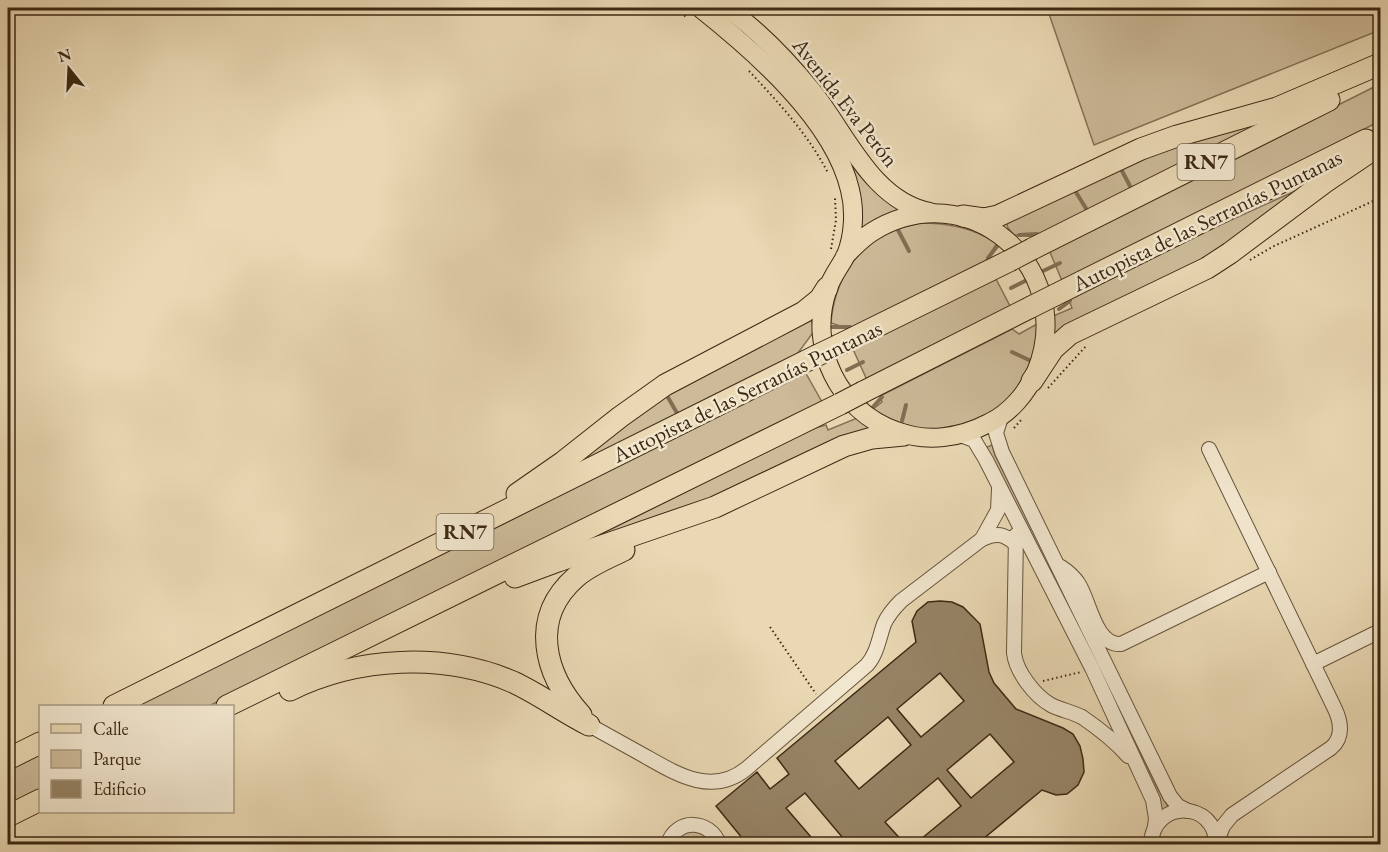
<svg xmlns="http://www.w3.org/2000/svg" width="1388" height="852" viewBox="0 0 1388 852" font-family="'EB Garamond',serif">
<rect width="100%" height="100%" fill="#e9d8b3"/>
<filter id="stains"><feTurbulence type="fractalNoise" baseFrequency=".00333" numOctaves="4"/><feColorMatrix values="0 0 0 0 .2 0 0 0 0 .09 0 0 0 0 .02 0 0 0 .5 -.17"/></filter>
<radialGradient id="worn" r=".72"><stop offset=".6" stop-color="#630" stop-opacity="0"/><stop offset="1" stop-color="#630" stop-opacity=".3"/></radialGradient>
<g fill="#ccba98" stroke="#847156" stroke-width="1.5">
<path d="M 1047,8 L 1380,8 L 1380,30 L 1094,145 Z"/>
<path d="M 1380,84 L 1380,121 L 1063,283 L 1049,250 Z"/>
<path d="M 1284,112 L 1037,237 L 1014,235 L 1008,228 L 1006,222 L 1122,164 Z"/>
<path d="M 838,144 C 857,175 873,195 907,212 L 863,235 Z"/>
<path d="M 1304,187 L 1229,249 L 1051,342 L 1051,317 L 1072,308 L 1069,300 L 1198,235 Z"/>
<path d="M 920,223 C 949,223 972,228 997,243 L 983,265 L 849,329 L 831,323 C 834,283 855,246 893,230 C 902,227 912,225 920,223 Z"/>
<path d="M 995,277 L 1011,308 L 867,380 L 852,347 Z"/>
<path d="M 809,315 L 815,330 L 795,357 L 574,469 L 575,461 L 673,391 Z"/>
<path d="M 1039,323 C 1036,339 1035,359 1028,373 C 1006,415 952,441 906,426 C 894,422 883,415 872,410 L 882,402 L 880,396 L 1012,329 L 1019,334 Z"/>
<path d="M 804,370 L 822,402 L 209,706 L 130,706 L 259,645 Z"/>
<path d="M 862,416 L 886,430 L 775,475 L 594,542 L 607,531 L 815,428 L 826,425 L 828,430 Z"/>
<path d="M 992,445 L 995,455 L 1097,659 L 1093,661 L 985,448 Z"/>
<path d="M 1101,668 L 1158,789 L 1169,808 L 1162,811 L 1098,670 Z"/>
<path d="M 40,750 L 40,792 L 8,809 L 8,767 Z"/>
<path d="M 693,830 L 706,835 L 713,844 L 674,844 L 680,835 Z"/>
</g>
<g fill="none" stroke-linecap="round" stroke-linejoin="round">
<g stroke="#816e53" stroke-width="4">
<path d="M 1120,167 L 1131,188"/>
<path d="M 1074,189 L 1087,210"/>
<path d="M 897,228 L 909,251"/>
<path d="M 1019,235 L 1037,234"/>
<path d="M 988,258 L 998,245"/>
<path d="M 1043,271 L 1060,263"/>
<path d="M 1011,288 L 1025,281"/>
<path d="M 1059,309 L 1070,301"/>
<path d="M 832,327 L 850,327"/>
<path d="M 1012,352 L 1031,361"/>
<path d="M 847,370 L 863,362"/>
<path d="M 666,394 L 677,413"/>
<path d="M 872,408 L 882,397"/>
<path d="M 902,421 L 906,405"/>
</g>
</g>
<path fill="#968466" stroke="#3d2813" stroke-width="1.5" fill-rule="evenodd" d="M 940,601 L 952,602 L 963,607 L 980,624 L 989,672 L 994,683 L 1016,709 L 1063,728 L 1073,734 L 1080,746 L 1083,759 L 1084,772 L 1078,785 L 1067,794 L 1056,795 L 1042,790 L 977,844 L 915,844 L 961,806 L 938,778 L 885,822 L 905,844 L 848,844 L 805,793 L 786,808 L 817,844 L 747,844 L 716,806 L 757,772 L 770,789 L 789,774 L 777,758 L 916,642 L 912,621 L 917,611 L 928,602 ZM 940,673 L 964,701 L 921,737 L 897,709 ZM 888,717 L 911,745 L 859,789 L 835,761 ZM 990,734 L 1014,762 L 971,798 L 947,770 Z"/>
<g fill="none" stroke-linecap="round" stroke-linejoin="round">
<defs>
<g id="minor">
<path d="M 1001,417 L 996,433 L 1002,452 L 1170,796 L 1178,806 L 1188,811"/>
<path d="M 960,435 L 974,440 L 986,460 L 1092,668 L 1153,800 L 1156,818 L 1155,827"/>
<path d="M 1209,449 L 1334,707 C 1341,721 1344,737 1331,748 L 1232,815 L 1223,826 L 1216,844"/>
<path d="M 1016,535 L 1014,653 C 1016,672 1035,696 1051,705 C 1061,710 1072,712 1082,717 C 1098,728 1115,741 1128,756"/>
<path d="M 982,539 L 998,510 L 999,489"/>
<path d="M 1061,567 C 1067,571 1074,577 1078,583 C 1090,601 1095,646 1121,644 L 1269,572"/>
<path d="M 1313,664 L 1380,631"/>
<path d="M 589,725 C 607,735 625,745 643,755 C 675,773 711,797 746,769 L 867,665 C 877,654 879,638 884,624 C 888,615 894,608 901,601 L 982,539 C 997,532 1004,534 1016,544"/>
<path d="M 668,844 C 676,818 710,819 719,844"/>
<path d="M 1151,844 C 1153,799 1216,800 1216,844"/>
</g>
<g id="major">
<path d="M 700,8 C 754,51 834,120 850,190 C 855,210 854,235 846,255 C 840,267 831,277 827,291 C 808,348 839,411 896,431 C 927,443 960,438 989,423 C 1010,413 1027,393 1036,372 C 1079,267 968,172 872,232 C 862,238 853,248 845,256"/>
<path d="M 727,8 C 759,31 787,60 812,91 C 846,133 872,201 930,212"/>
</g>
<g id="highway">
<path d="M 963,216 L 984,219 L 998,216 L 1141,149 L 1177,136 L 1277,108 L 1380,64"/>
<path d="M 1032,249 L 1329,100"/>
<path d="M 1055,295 L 1366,140"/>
<path d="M 839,345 L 1009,261"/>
<path d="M 1032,381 L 1053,349 L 1070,334 L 1207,268 L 1230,253 L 1325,182 L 1380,145"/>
<path d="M 863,392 L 1031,307"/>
<path d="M 517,494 L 563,462 L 620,417 L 665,385 L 804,312 L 820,299 L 827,288"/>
<path d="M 515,577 L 558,561 L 715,507 L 844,446 L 872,438 L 904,435"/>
<path d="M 290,690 C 357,657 443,652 513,682 C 539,694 563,712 589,725"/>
<path d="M 114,706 L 816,356"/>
<path d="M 227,706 L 840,404"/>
<path d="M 581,715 C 544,674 529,618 576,577 C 590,565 608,558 624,550"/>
<path d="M 8,759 L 40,743"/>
<path d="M 8,816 L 40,800"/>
</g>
</defs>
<use href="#minor" stroke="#68543b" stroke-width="16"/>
<use href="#major" stroke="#3d2813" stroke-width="20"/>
<use href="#highway" stroke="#3d2813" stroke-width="23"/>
<g stroke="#3d2813" stroke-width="2" stroke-dasharray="1.5 3" stroke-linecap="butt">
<path d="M 673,8 L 688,18"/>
<path d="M 749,71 C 778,102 808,134 828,173"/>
<path d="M 831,249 L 836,220 L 835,198"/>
<path d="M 1250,260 L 1274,246 L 1380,198"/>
<path d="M 1048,388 L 1086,346"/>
<path d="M 1014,428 L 1021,420"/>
<path d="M 770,627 L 816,694"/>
<path d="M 1043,681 L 1081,672"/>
</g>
<use href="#minor" stroke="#f1e6ce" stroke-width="14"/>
<use href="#major" stroke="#e9d8b3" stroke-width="18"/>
<use href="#highway" stroke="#e9d8b3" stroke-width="21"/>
<defs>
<g id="highway-bridge">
<path d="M 1009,261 L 1032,249"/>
<path d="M 1031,307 L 1055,295"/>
<path d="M 816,356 L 839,345"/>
<path d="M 840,404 L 863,392"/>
</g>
</defs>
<use href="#highway-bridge" stroke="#3d2813" stroke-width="23" stroke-linecap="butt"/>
<use href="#highway-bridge" stroke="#e9d8b3" stroke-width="21"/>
</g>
<g text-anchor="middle" stroke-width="5" stroke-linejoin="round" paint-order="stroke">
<g fill="#f1e6ce" stroke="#73614b" stroke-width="1.5">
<rect x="1177.5" y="144" width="57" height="36" rx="4.5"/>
<rect x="436.5" y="514" width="57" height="36" rx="4.5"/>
</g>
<g font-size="21" font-weight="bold" fill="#3d2813">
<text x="1206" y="169">RN7</text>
<text x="465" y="539">RN7</text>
</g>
<g font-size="22" fill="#3d2813" stroke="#f1e6ce">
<text transform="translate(846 102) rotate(52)" y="8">Avenida Eva Perón</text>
<text transform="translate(1207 220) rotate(-26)" y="8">Autopista de las Serranías Puntanas</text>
<text transform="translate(747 391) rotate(-26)" y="8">Autopista de las Serranías Puntanas</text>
</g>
</g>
<rect width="1388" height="852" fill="none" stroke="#e9d8b3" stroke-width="30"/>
<rect x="9" y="9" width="1370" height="834" fill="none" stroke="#3d2813" stroke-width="3"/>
<rect x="15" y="15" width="1358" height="822" fill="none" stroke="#3d2813" stroke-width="1.5"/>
<rect x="39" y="705" width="195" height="108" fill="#f1e6ce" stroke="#a99a83" stroke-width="1.5"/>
<rect x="51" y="724" width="30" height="9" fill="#e9d8b3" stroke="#a99a83" stroke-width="1.5"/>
<text x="93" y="735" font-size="18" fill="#3d2813">Calle</text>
<rect x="51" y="750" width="30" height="18" fill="#ccba98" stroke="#a99a83" stroke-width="1.5"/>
<text x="93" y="765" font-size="18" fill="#3d2813">Parque</text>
<rect x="51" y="780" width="30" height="18" fill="#968466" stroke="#a99a83" stroke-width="1.5"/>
<text x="93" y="795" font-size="18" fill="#3d2813">Edificio</text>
<g transform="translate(69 69) rotate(342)" stroke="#f1e6ce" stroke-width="4.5" paint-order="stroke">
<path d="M0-4.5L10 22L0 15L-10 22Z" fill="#3d2813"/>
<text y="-9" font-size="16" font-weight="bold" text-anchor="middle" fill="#3d2813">N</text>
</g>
<rect width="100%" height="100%" filter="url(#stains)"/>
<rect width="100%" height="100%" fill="url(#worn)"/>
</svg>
